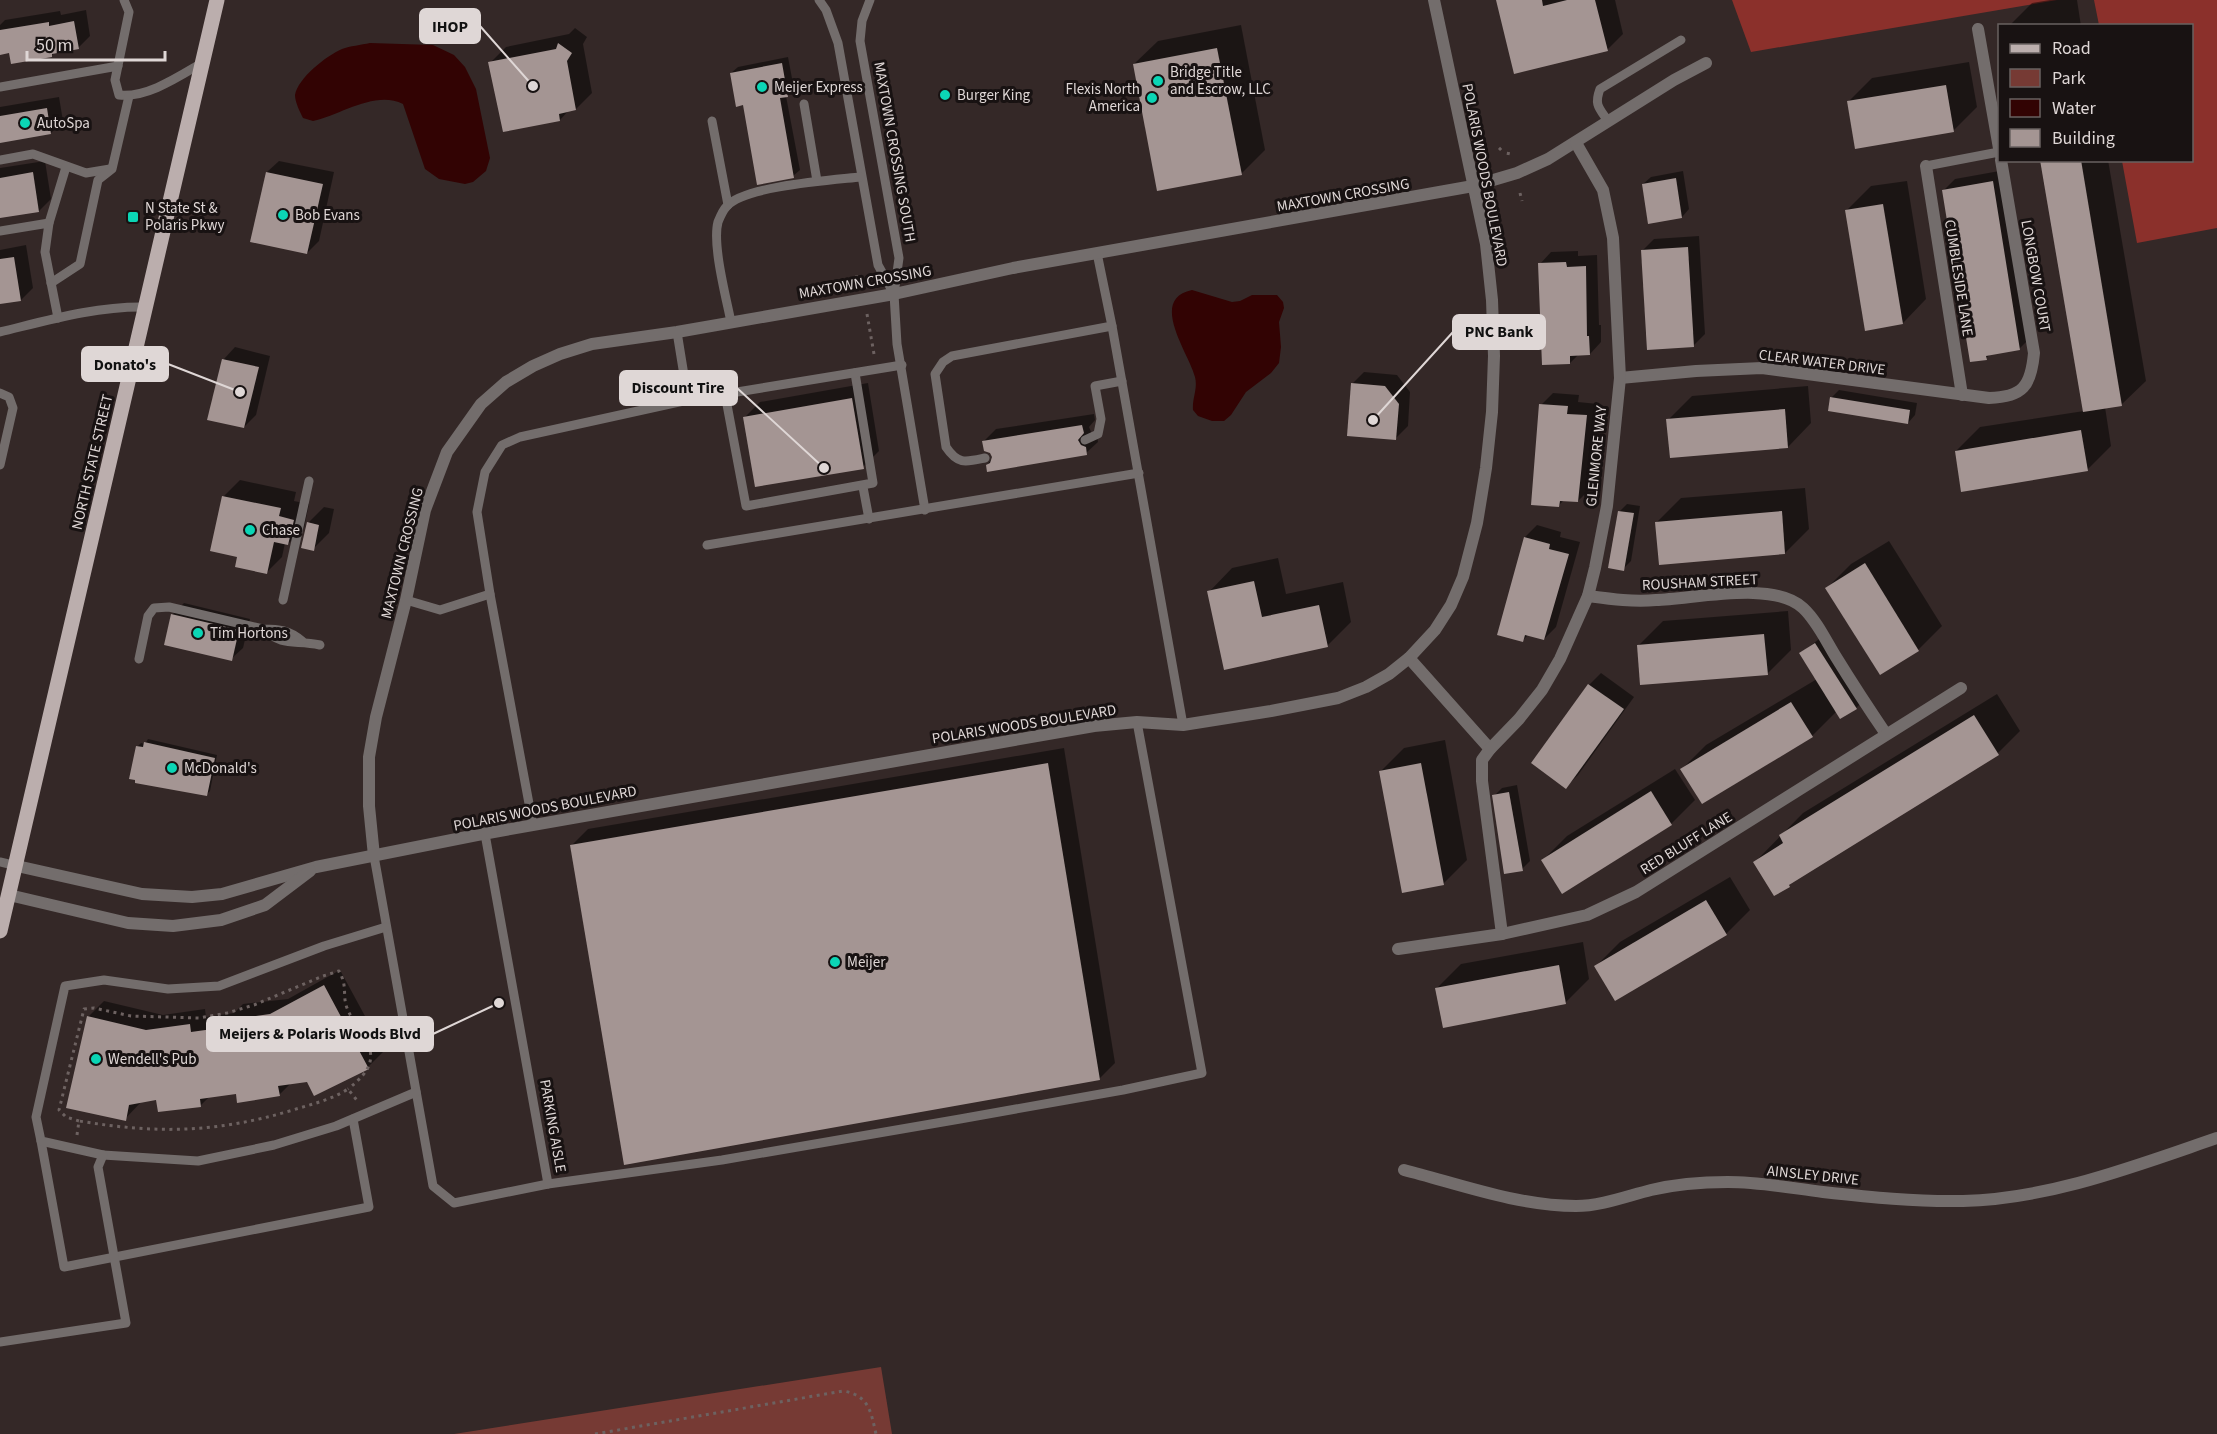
<svg xmlns="http://www.w3.org/2000/svg" width="2217" height="1434" viewBox="0 0 2217 1434" font-family="'Source Sans 3',sans-serif">
<rect width="100%" height="100%" fill="#342827"/>
<path fill="#763a34" d="M 881,1367 L 892,1434 L 454,1434 Z"/>
<g fill="#8b302b">
<path d="M 1732,0 L 2057,0 L 1751,52 Z"/>
<path d="M 2094,0 L 2217,0 L 2217,228 L 2137,243 L 2122,161 L 2192,160 L 2192,26 L 2099,25 Z"/>
</g>
<g fill="#320303">
<path d="M 370,43 L 433,45 L 454,55 L 465,67 L 476,89 L 490,158 L 486,171 L 473,182 L 465,184 L 439,179 L 425,169 L 403,104 C 375,90 341,115 313,121 L 303,118 C 300,112 295,102 295,95 C 298,78 326,56 342,49 C 350,46 361,45 370,43 Z"/>
<path d="M 1192,290 L 1232,302 L 1240,301 L 1252,295 L 1277,295 L 1283,302 L 1284,308 L 1279,322 L 1281,347 L 1279,363 L 1271,373 L 1246,392 L 1231,415 L 1224,421 L 1212,421 L 1198,416 L 1193,410 C 1192,398 1198,389 1195,377 C 1189,353 1148,299 1192,290 Z"/>
</g>
<g fill="#0007">
<path d="M 1498,0 L 1615,0 L 1623,34 L 1607,50 Z"/>
<path d="M 2050,0 L 2077,0 L 2081,26 L 2009,26 L 2032,3 Z"/>
<path d="M 86,10 L 90,36 L 78,48 L 55,52 L 52,55 L 11,52 L 0,53 L 0,25 L 5,20 L 60,11 L 61,15 Z"/>
<path d="M 1241,25 L 1265,150 L 1241,174 L 1134,64 L 1158,41 Z"/>
<path d="M 575,28 L 587,37 L 583,44 L 592,93 L 576,109 L 569,110 L 560,120 L 490,63 L 506,47 L 569,34 Z"/>
<path d="M 788,57 L 794,89 L 786,96 L 800,170 L 793,176 L 744,104 L 731,73 L 738,67 Z"/>
<path d="M 1969,62 L 1977,107 L 1953,131 L 1848,102 L 1872,78 Z"/>
<path d="M 59,97 L 63,121 L 51,133 L 0,141 L 0,107 Z"/>
<path d="M 2041,160 L 2108,160 L 2146,381 L 2122,404 L 2105,407 L 2111,446 L 2087,470 L 1956,451 L 1980,427 L 2084,411 Z"/>
<path d="M 45,161 L 51,199 L 39,211 L 0,217 L 0,168 Z"/>
<path d="M 279,161 L 334,172 L 319,241 L 307,253 L 267,172 Z"/>
<path d="M 2005,170 L 2031,337 L 2019,349 L 1991,354 L 1986,358 L 1943,191 L 1955,179 Z"/>
<path d="M 1683,171 L 1689,209 L 1682,217 L 1643,184 L 1651,177 Z"/>
<path d="M 1907,181 L 1926,299 L 1903,323 L 1847,210 L 1871,186 Z"/>
<path d="M 1699,236 L 1705,334 L 1693,346 L 1642,251 L 1654,239 Z"/>
<path d="M 26,245 L 33,288 L 21,300 L 0,303 L 0,250 Z"/>
<path d="M 1578,251 L 1578,256 L 1597,255 L 1599,325 L 1601,325 L 1601,342 L 1590,354 L 1579,354 L 1570,363 L 1540,264 L 1551,252 Z"/>
<path d="M 235,347 L 270,356 L 256,415 L 244,427 L 224,359 Z"/>
<path d="M 1364,372 L 1397,375 L 1410,392 L 1408,426 L 1396,438 L 1352,384 Z"/>
<path d="M 868,383 L 879,451 L 863,467 L 744,418 L 760,402 Z"/>
<path d="M 1808,386 L 1811,423 L 1788,447 L 1668,420 L 1692,396 Z"/>
<path d="M 1839,390 L 1917,403 L 1915,415 L 1908,423 L 1831,398 Z"/>
<path d="M 1553,393 L 1579,395 L 1578,402 L 1598,404 L 1590,489 L 1578,501 L 1564,500 L 1558,506 L 1541,405 Z"/>
<path d="M 1094,414 L 1095,420 L 1089,427 L 1092,434 L 1097,435 L 1098,442 L 1086,453 L 987,465 L 993,457 L 984,441 L 996,429 Z"/>
<path d="M 240,480 L 296,492 L 294,501 L 309,504 L 304,528 L 288,544 L 285,543 L 282,557 L 266,573 L 224,496 Z"/>
<path d="M 1805,488 L 1809,529 L 1785,553 L 1657,522 L 1681,498 Z"/>
<path d="M 1627,504 L 1640,506 L 1631,561 L 1623,569 L 1620,511 Z"/>
<path d="M 324,507 L 334,509 L 329,533 L 313,549 L 308,523 Z"/>
<path d="M 1537,525 L 1561,532 L 1560,537 L 1580,542 L 1556,627 L 1544,639 L 1529,634 L 1523,640 L 1499,634 L 1525,537 Z"/>
<path d="M 1889,541 L 1942,626 L 1918,650 L 1827,588 L 1851,564 Z"/>
<path d="M 1278,558 L 1286,594 L 1343,582 L 1351,622 L 1327,646 L 1225,668 L 1209,592 L 1232,568 Z"/>
<path d="M 184,603 L 250,619 L 243,648 L 231,659 L 172,615 Z"/>
<path d="M 1788,611 L 1791,650 L 1767,674 L 1639,645 L 1663,621 Z"/>
<path d="M 1823,636 L 1863,701 L 1856,708 L 1837,711 L 1812,736 L 1682,769 L 1706,745 L 1817,679 L 1801,653 Z"/>
<path d="M 1601,673 L 1634,697 L 1578,775 L 1566,787 L 1533,763 L 1589,685 Z"/>
<path d="M 1997,694 L 2020,731 L 1998,753 L 1795,880 L 1789,885 L 1755,862 L 1803,813 Z"/>
<path d="M 148,739 L 217,755 L 210,791 L 206,795 L 137,747 L 141,743 L 145,744 Z"/>
<path d="M 1445,740 L 1467,860 L 1443,884 L 1380,772 L 1404,748 Z"/>
<path d="M 1064,748 L 1115,1063 L 1099,1079 L 572,845 L 588,829 Z"/>
<path d="M 1675,769 L 1695,800 L 1671,824 L 1543,860 L 1567,836 Z"/>
<path d="M 1517,785 L 1530,861 L 1522,869 L 1494,796 L 1502,788 Z"/>
<path d="M 1730,877 L 1750,910 L 1726,934 L 1596,966 L 1620,942 Z"/>
<path d="M 1583,942 L 1589,979 L 1565,1003 L 1437,988 L 1461,964 Z"/>
<path d="M 340,970 L 384,1051 L 368,1067 L 292,1082 L 279,1095 L 238,1092 L 210,1096 L 200,1106 L 157,1099 L 142,1101 L 125,1119 L 88,1017 L 104,1001 L 163,1015 L 205,1009 L 206,1017 L 234,1013 L 243,1004 L 288,999 Z"/>
</g>
<g fill="#a49593">
<path d="M 1496,0 L 1542,0 L 1543,6 L 1567,0 L 1595,0 L 1608,51 L 1514,74 Z"/>
<path d="M 74,21 L 79,49 L 52,54 L 52,57 L 11,64 L 9,53 L 0,55 L 0,30 L 49,22 L 49,26 Z"/>
<path d="M 558,43 L 572,53 L 567,61 L 576,110 L 559,114 L 560,121 L 503,132 L 488,62 L 556,49 Z"/>
<path d="M 1217,48 L 1242,175 L 1157,191 L 1133,64 Z"/>
<path d="M 782,63 L 788,97 L 780,98 L 794,178 L 757,185 L 743,105 L 736,107 L 730,73 Z"/>
<path d="M 1946,85 L 1954,132 L 1855,149 L 1847,101 Z"/>
<path d="M 47,108 L 51,134 L 0,143 L 0,116 Z"/>
<path d="M 2040,160 L 2081,160 L 2122,406 L 2083,412 Z"/>
<path d="M 33,172 L 39,212 L 0,218 L 0,178 Z"/>
<path d="M 266,172 L 323,184 L 307,254 L 250,242 Z"/>
<path d="M 1676,178 L 1682,218 L 1648,224 L 1642,184 Z"/>
<path d="M 1993,181 L 2020,350 L 1986,356 L 1987,360 L 1970,362 L 1942,190 Z"/>
<path d="M 1883,204 L 1903,324 L 1865,331 L 1845,210 Z"/>
<path d="M 1688,247 L 1694,347 L 1647,350 L 1641,250 Z"/>
<path d="M 14,257 L 21,301 L 0,304 L 0,259 Z"/>
<path d="M 1566,262 L 1567,267 L 1586,266 L 1587,336 L 1589,336 L 1590,355 L 1570,356 L 1570,364 L 1542,365 L 1538,263 Z"/>
<path d="M 222,359 L 259,367 L 244,428 L 207,420 Z"/>
<path d="M 1351,383 L 1385,386 L 1399,404 L 1396,440 L 1347,436 Z"/>
<path d="M 1830,397 L 1910,410 L 1908,424 L 1828,411 Z"/>
<path d="M 852,398 L 864,469 L 755,487 L 743,417 Z"/>
<path d="M 1539,404 L 1568,406 L 1567,414 L 1587,415 L 1578,502 L 1560,501 L 1559,507 L 1531,505 Z"/>
<path d="M 1785,409 L 1788,448 L 1670,458 L 1666,419 Z"/>
<path d="M 1082,425 L 1084,433 L 1078,440 L 1081,445 L 1086,447 L 1087,455 L 987,472 L 986,465 L 990,463 L 992,457 L 990,453 L 984,451 L 982,441 Z"/>
<path d="M 2081,430 L 2088,471 L 1961,492 L 1955,451 Z"/>
<path d="M 222,496 L 281,508 L 279,516 L 294,520 L 288,545 L 274,542 L 267,574 L 235,567 L 237,557 L 210,551 Z"/>
<path d="M 1618,511 L 1634,513 L 1624,571 L 1608,568 Z"/>
<path d="M 1782,511 L 1785,554 L 1659,565 L 1655,522 Z"/>
<path d="M 307,522 L 319,525 L 314,551 L 301,548 Z"/>
<path d="M 1524,537 L 1550,544 L 1549,549 L 1569,554 L 1544,640 L 1525,635 L 1523,642 L 1497,635 Z"/>
<path d="M 1865,563 L 1919,651 L 1880,675 L 1825,588 Z"/>
<path d="M 1254,581 L 1262,617 L 1319,605 L 1328,647 L 1224,670 L 1207,591 Z"/>
<path d="M 171,614 L 239,630 L 232,661 L 164,645 Z"/>
<path d="M 1764,634 L 1768,675 L 1640,685 L 1637,645 Z"/>
<path d="M 1815,643 L 1857,709 L 1840,719 L 1799,653 Z"/>
<path d="M 1588,684 L 1624,709 L 1566,789 L 1531,763 Z"/>
<path d="M 1791,702 L 1813,737 L 1702,804 L 1680,769 Z"/>
<path d="M 1974,715 L 1999,755 L 1789,885 L 1790,887 L 1774,896 L 1753,862 L 1783,843 L 1779,835 Z"/>
<path d="M 144,742 L 215,758 L 207,796 L 135,783 L 135,780 L 129,779 L 136,746 L 143,747 Z"/>
<path d="M 1048,763 L 1100,1080 L 624,1165 L 570,845 Z"/>
<path d="M 1421,763 L 1444,885 L 1402,893 L 1379,771 Z"/>
<path d="M 1651,791 L 1672,825 L 1562,894 L 1541,860 Z"/>
<path d="M 1509,792 L 1523,871 L 1504,874 L 1492,795 Z"/>
<path d="M 1706,900 L 1727,935 L 1615,1001 L 1594,966 Z"/>
<path d="M 1559,965 L 1566,1004 L 1443,1028 L 1435,988 Z"/>
<path d="M 324,985 L 369,1069 L 314,1096 L 307,1082 L 278,1086 L 280,1096 L 237,1103 L 236,1094 L 200,1099 L 201,1107 L 158,1112 L 156,1100 L 129,1105 L 126,1121 L 66,1108 L 87,1016 L 146,1030 L 190,1024 L 191,1032 L 227,1027 L 226,1020 L 270,1014 Z"/>
</g>
<g fill="none" stroke-linecap="round" stroke-linejoin="round">
<g stroke="#6d6261" stroke-width="3" stroke-dasharray="3 4.5" stroke-linecap="butt">
<path d="M 1499,150 L 1503,146"/>
<path d="M 1508,155 L 1509,150"/>
<path d="M 1520,193 L 1522,201"/>
<path d="M 855,277 L 861,277"/>
<path d="M 867,314 L 874,354"/>
<path d="M 79,1121 L 66,1117 L 59,1110 L 84,1009 L 94,1008 L 131,1016 L 199,1018 L 227,1013 L 254,1005 L 323,976 L 339,971 C 348,987 342,995 347,1008 C 350,1016 354,1021 359,1028 C 379,1056 372,1070 348,1089"/>
<path d="M 77,1135 L 79,1121 C 158,1134 216,1133 293,1110 C 312,1104 331,1100 348,1089 L 359,1103"/>
<path d="M 595,1434 L 843,1391 C 869,1395 871,1412 876,1434"/>
</g>
<g stroke="#736d6c" stroke-width="9">
<path d="M 124,0 L 129,12 L 115,80 L 119,95 C 147,98 178,77 202,63"/>
<path d="M 819,0 L 826,10 L 838,43 L 878,265 L 894,294 L 899,258 L 860,41 L 862,21 L 870,0"/>
<path d="M 0,87 L 118,66"/>
<path d="M 804,104 L 817,181"/>
<path d="M 712,121 L 728,205"/>
<path d="M 1608,121 C 1599,108 1594,105 1600,89 L 1681,40"/>
<path d="M 0,160 L 33,154 L 86,173 L 110,169"/>
<path d="M 1926,166 L 1999,152"/>
<path d="M 49,223 L 66,167"/>
<path d="M 0,231 L 49,223 L 45,252 L 58,318"/>
<path d="M 51,283 L 80,264 L 98,180 L 112,169 L 129,96"/>
<path d="M 894,294 L 897,344 L 925,510"/>
<path d="M 731,322 C 726,297 712,244 718,222 C 720,217 724,209 727,206 C 744,186 833,180 860,177"/>
<path d="M 1112,326 L 1183,725"/>
<path d="M 0,332 C 49,320 96,306 146,307"/>
<path d="M 677,332 L 688,400"/>
<path d="M 0,393 L 9,397 L 13,408 L 0,465"/>
<path d="M 725,394 L 746,506 L 873,483 L 855,373"/>
<path d="M 1085,440 L 1098,434 L 1101,419 L 1095,386 L 1122,381"/>
<path d="M 985,458 C 966,462 958,465 946,447 L 935,374 L 943,362 L 952,356 L 1112,326 L 1097,253"/>
<path d="M 863,487 L 869,519"/>
<path d="M 707,545 L 1139,473"/>
<path d="M 490,594 L 533,825"/>
<path d="M 283,600 L 309,481"/>
<path d="M 406,600 L 440,610 L 490,594 L 477,512 L 485,472 L 502,445 L 520,437 L 688,400 L 902,365"/>
<path d="M 263,629 C 284,648 295,639 320,645"/>
<path d="M 139,659 L 148,616 L 154,608 L 169,607 L 263,629 C 279,629 289,630 302,641"/>
<path d="M 485,834 L 548,1184"/>
<path d="M 374,856 L 433,1186 L 454,1203 L 548,1184 L 722,1160 L 960,1119 L 1123,1090 L 1202,1073 L 1137,722"/>
<path d="M 0,862 L 17,866"/>
<path d="M 41,1141 L 64,1267 L 369,1207 L 353,1119"/>
<path d="M 103,1155 L 198,1161 L 274,1145 L 336,1126 L 416,1092"/>
<path d="M 0,1342 L 126,1323 L 98,1167 L 103,1155 L 41,1141 L 36,1117 L 65,986 L 104,980 L 168,989 L 219,986 L 324,946 L 386,927"/>
</g>
<g stroke="#736d6c" stroke-width="12">
<path d="M 1978,29 L 2000,154"/>
<path d="M 1926,166 L 1962,395"/>
<path d="M 1620,378 L 1696,371 L 1762,368 L 1989,398 C 2023,397 2031,386 2034,353 L 2001,160"/>
<path d="M 1588,596 C 1611,599 1633,602 1656,600 C 1694,599 1774,580 1803,608 C 1817,621 1826,641 1836,657 C 1852,683 1869,709 1886,734"/>
<path d="M 1409,658 L 1490,749"/>
<path d="M 374,856 L 369,806 L 369,757 L 376,717 L 406,600 L 425,510 L 447,452 L 481,404 L 506,382 L 533,366 L 560,354 L 592,344 L 677,332 L 894,294 L 1013,268 L 1473,186 L 1517,173 L 1548,159 L 1674,80 L 1706,63"/>
<path d="M 17,866 L 142,894 L 192,897 L 222,894 L 316,867 L 477,835 L 1094,726 L 1137,722 L 1183,725 L 1271,711 L 1338,698 L 1366,687 L 1389,674 L 1409,658 L 1435,630 L 1451,605 L 1463,577 L 1477,523 L 1486,468 L 1492,412 L 1494,356 L 1492,300 L 1486,244 L 1434,0"/>
<path d="M 9,895 L 128,923 L 173,926 L 221,920 L 265,905 L 310,871"/>
<path d="M 1502,934 L 1482,781 L 1482,760 L 1490,749 L 1519,719 L 1542,690 L 1560,659 L 1588,596 L 1595,568 L 1607,506 L 1620,378 L 1613,238 L 1603,190 L 1576,143"/>
<path d="M 1398,949 L 1502,934 L 1587,915 L 1636,892 L 1961,688"/>
<path d="M 1404,1170 C 1459,1184 1518,1206 1576,1206 C 1601,1206 1627,1196 1651,1190 C 1676,1184 1702,1182 1728,1182 C 1760,1182 1791,1188 1823,1192 C 1869,1197 1916,1202 1963,1201 C 2050,1199 2135,1166 2217,1138"/>
</g>
<path stroke="#bbaead" stroke-width="15" d="M 0,931 L 217,0"/>
</g>
<g fill="#0bd5b5" stroke="#181212" stroke-width="2">
<circle cx="1158" cy="81" r="6"/>
<circle cx="762" cy="87" r="6"/>
<circle cx="945" cy="95" r="6"/>
<circle cx="1152" cy="98" r="6"/>
<circle cx="25" cy="123" r="6"/>
<circle cx="283" cy="215" r="6"/>
<rect x="127" y="211" width="12" height="12" rx="3"/>
<circle cx="250" cy="530" r="6"/>
<circle cx="198" cy="633" r="6"/>
<circle cx="172" cy="768" r="6"/>
<circle cx="835" cy="962" r="6"/>
<circle cx="96" cy="1059" r="6"/>
</g>
<g text-anchor="middle" stroke-width="6" stroke-linejoin="round" paint-order="stroke">
<g font-size="15" fill="#dfd7d6" stroke="#181212" text-anchor="start">
<text x="1170" y="77">Bridge Title<tspan x="1170" dy="17">and Escrow, LLC</tspan></text>
<text x="774" y="92">Meijer Express</text>
<text x="1140" y="94" text-anchor="end">Flexis North<tspan x="1140" dy="17">America</tspan></text>
<text x="957" y="100">Burger King</text>
<text x="37" y="128">AutoSpa</text>
<text x="145" y="213">N State St &amp;<tspan x="145" dy="17">Polaris Pkwy</tspan></text>
<text x="295" y="220">Bob Evans</text>
<text x="262" y="535">Chase</text>
<text x="210" y="638">Tim Hortons</text>
<text x="184" y="773">McDonald's</text>
<text x="847" y="967">Meijer</text>
<text x="108" y="1064">Wendell's Pub</text>
</g>
<g font-size="15" fill="#dfd7d6" stroke="#181212">
<text transform="translate(895 152) rotate(80)" y="5">MAXTOWN CROSSING SOUTH</text>
<text transform="translate(1485 175) rotate(79)" y="5">POLARIS WOODS BOULEVARD</text>
<text transform="translate(1343 195) rotate(-10)" y="5">MAXTOWN CROSSING</text>
<text transform="translate(2036 276) rotate(80)" y="5">LONGBOW COURT</text>
<text transform="translate(1959 278) rotate(81)" y="5">CUMBLESIDE LANE</text>
<text transform="translate(865 282) rotate(-10)" y="5">MAXTOWN CROSSING</text>
<text transform="translate(1822 362) rotate(7)" y="5">CLEAR WATER DRIVE</text>
<text transform="translate(1596 456) rotate(-84)" y="5">GLENMORE WAY</text>
<text transform="translate(92 462) rotate(-77)" y="5">NORTH STATE STREET</text>
<text transform="translate(402 553) rotate(-76)" y="5">MAXTOWN CROSSING</text>
<text transform="translate(1700 582) rotate(-3)" y="5">ROUSHAM STREET</text>
<text transform="translate(1024 724) rotate(-9)" y="5">POLARIS WOODS BOULEVARD</text>
<text transform="translate(545 808) rotate(-11)" y="5">POLARIS WOODS BOULEVARD</text>
<text transform="translate(1686 843) rotate(-32)" y="5">RED BLUFF LANE</text>
<text transform="translate(553 1126) rotate(80)" y="5">PARKING AISLE</text>
<text transform="translate(1813 1175) rotate(6)" y="5">AINSLEY DRIVE</text>
</g>
</g>
<path fill="none" stroke="#dfd7d6" stroke-width="2" d="M533 86L480 26M1373 420L1453 332M240 392L168 364M824 468L737 388M499 1003L433 1034"/>
<g fill="#dfd7d6" stroke="#181212" stroke-width="2">
<circle cx="533" cy="86" r="6"/>
<circle cx="1373" cy="420" r="6"/>
<circle cx="240" cy="392" r="6"/>
<circle cx="824" cy="468" r="6"/>
<circle cx="499" cy="1003" r="6"/>
</g>
<g fill="#dfd7d6" stroke="#dfd7d6" stroke-width="2">
<rect x="420" y="9" width="60" height="34" rx="6"/>
<rect x="1453" y="315" width="92" height="34" rx="6"/>
<rect x="82" y="347" width="86" height="34" rx="6"/>
<rect x="620" y="371" width="117" height="34" rx="6"/>
<rect x="207" y="1017" width="226" height="34" rx="6"/>
</g>
<g font-size="16" text-anchor="middle" font-weight="bold" fill="#111">
<text x="450" y="32">IHOP</text>
<text x="1499" y="337">PNC Bank</text>
<text x="125" y="370">Donato's</text>
<text x="678" y="393">Discount Tire</text>
<text x="320" y="1039">Meijers &amp; Polaris Woods Blvd</text>
</g>
<rect x="1998" y="24" width="195" height="138" fill="#181212" stroke="#686160" stroke-width="1.5"/>
<rect x="2010" y="44" width="30" height="9" fill="#bbaead" stroke="#686160" stroke-width="1.5"/>
<text x="2052" y="54" font-size="18" fill="#dfd7d6">Road</text>
<rect x="2010" y="69" width="30" height="18" fill="#763a34" stroke="#686160" stroke-width="1.5"/>
<text x="2052" y="84" font-size="18" fill="#dfd7d6">Park</text>
<rect x="2010" y="99" width="30" height="18" fill="#320303" stroke="#686160" stroke-width="1.5"/>
<text x="2052" y="114" font-size="18" fill="#dfd7d6">Water</text>
<rect x="2010" y="129" width="30" height="18" fill="#a49593" stroke="#686160" stroke-width="1.5"/>
<text x="2052" y="144" font-size="18" fill="#dfd7d6">Building</text>
<path d="M27 51v9h138v-9" fill="none" stroke="#dfd7d6" stroke-width="3"/>
<text x="36" y="51" font-size="18" fill="#dfd7d6" stroke="#181212" stroke-width="4.5" paint-order="stroke">50 m</text>
</svg>
